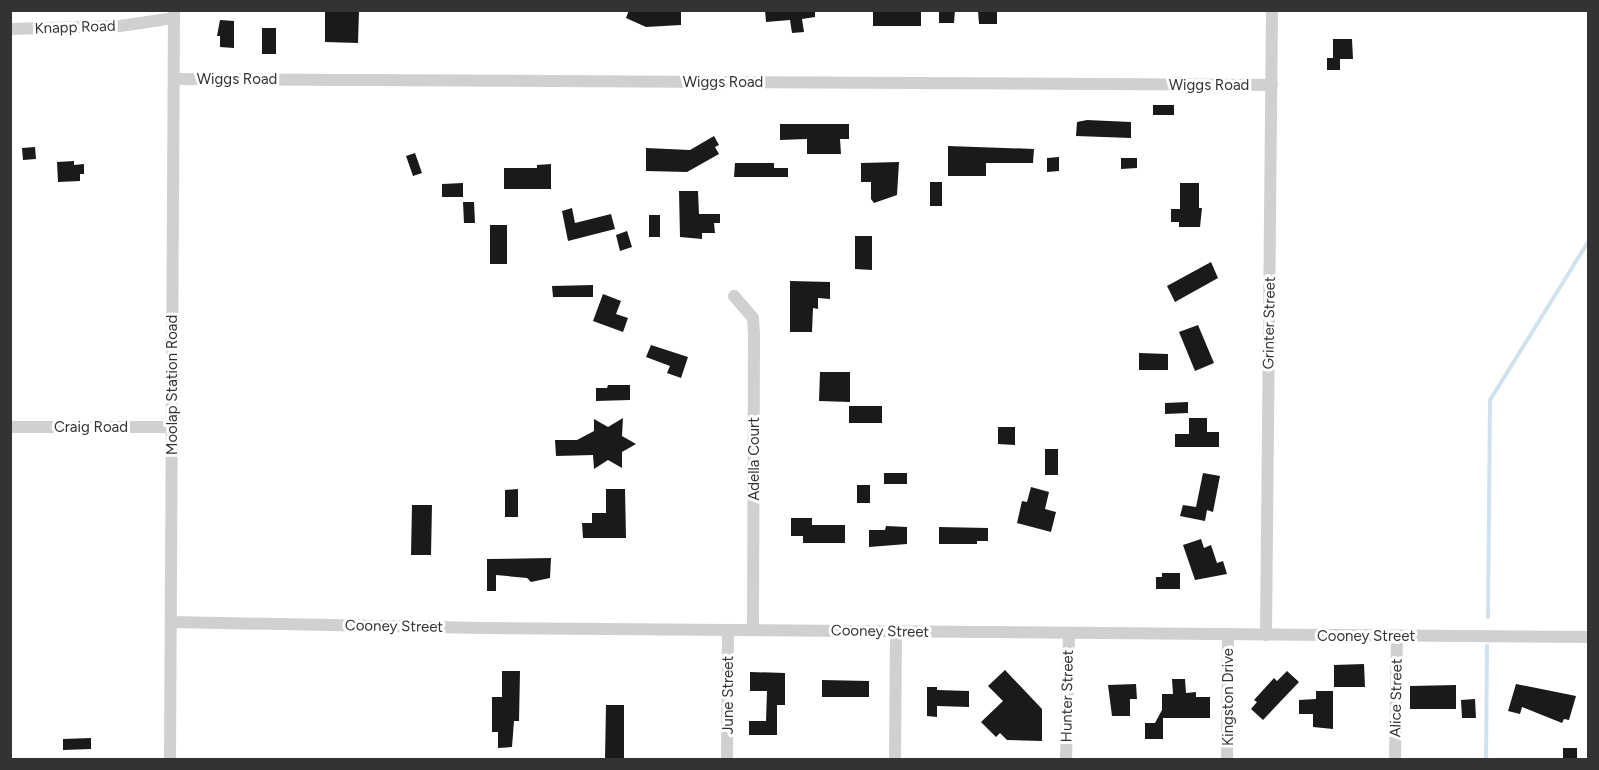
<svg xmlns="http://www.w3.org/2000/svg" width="1599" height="770" viewBox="0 0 1599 770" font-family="Figtree,sans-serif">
<rect width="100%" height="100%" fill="#fff"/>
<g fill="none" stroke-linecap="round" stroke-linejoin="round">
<g stroke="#cfe2ee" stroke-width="4">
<path d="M 1488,617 L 1490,400 L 1588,242"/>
<path d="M 1486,760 L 1487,646"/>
</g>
</g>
<g fill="#1a1a1a">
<path d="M 325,10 L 359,10 L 358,43 L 325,42 Z"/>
<path d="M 629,10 L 681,10 L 681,25 L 646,27 L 626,18 Z"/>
<path d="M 765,10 L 815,10 L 815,17 L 802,19 L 804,32 L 792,33 L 790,20 L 766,22 Z"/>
<rect x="873" y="10" width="48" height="16"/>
<path d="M 939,10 L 955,10 L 954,23 L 939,23 Z"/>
<path d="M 978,10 L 997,10 L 997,24 L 979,24 Z"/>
<path d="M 220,20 L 234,21 L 234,48 L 220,47 L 220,36 L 217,36 Z"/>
<rect x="262" y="28" width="14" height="26"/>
<path d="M 1333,39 L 1352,39 L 1353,59 L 1340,59 L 1340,70 L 1327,70 L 1327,58 L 1333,58 Z"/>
<rect x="1153" y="105" width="21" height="10"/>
<path d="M 1087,120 L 1131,122 L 1131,138 L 1076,136 L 1077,122 Z"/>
<path d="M 780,124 L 849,124 L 849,139 L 840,139 L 841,154 L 807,154 L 807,139 L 780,140 Z"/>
<path d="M 714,136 L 719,145 L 715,147 L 719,154 L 687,172 L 646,171 L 646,148 L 690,150 Z"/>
<path d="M 948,146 L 1034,149 L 1033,163 L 986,163 L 986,176 L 948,176 Z"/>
<path d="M 35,147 L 36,159 L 23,160 L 22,148 Z"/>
<path d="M 415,153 L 422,173 L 413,176 L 406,156 Z"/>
<path d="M 1059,157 L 1059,171 L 1047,172 L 1047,158 Z"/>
<path d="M 1121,158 L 1137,158 L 1137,168 L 1121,169 Z"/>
<path d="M 74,161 L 74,165 L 84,164 L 84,174 L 80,174 L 80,181 L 58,182 L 57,162 Z"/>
<path d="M 899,162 L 897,195 L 874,203 L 871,199 L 871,182 L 861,182 L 861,163 Z"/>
<path d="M 735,163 L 774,163 L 774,168 L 788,168 L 788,177 L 734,177 Z"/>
<path d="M 551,164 L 551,189 L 504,189 L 504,168 L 537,168 L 537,165 Z"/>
<rect x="930" y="182" width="12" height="24"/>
<path d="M 463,183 L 463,197 L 442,197 L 442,184 Z"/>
<path d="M 1180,183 L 1199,183 L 1199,208 L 1202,208 L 1200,227 L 1179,227 L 1179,222 L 1171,222 L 1171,209 L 1180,209 Z"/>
<path d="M 679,191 L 698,191 L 699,214 L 720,214 L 720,223 L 714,223 L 715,233 L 702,233 L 702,239 L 680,237 Z"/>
<path d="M 463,202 L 474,202 L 475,223 L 464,223 Z"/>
<path d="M 572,208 L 575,223 L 611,214 L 615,229 L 568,241 L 562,211 Z"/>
<rect x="649" y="215" width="11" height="22"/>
<rect x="490" y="225" width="17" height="39"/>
<path d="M 627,231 L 632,247 L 620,251 L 616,235 Z"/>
<path d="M 855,236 L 872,236 L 872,270 L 855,269 Z"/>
<path d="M 1211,262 L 1218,278 L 1175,302 L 1167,286 Z"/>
<path d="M 790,281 L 830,282 L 830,299 L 818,298 L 818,309 L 813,308 L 812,332 L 790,332 Z"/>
<path d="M 593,285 L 593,297 L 553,297 L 552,286 Z"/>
<path d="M 603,294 L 621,301 L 616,314 L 628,318 L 623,332 L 593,321 Z"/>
<path d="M 1198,325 L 1214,363 L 1195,371 L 1179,332 Z"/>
<path d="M 651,345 L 688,357 L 681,378 L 667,373 L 670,366 L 646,357 Z"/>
<path d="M 1139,353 L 1168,354 L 1168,370 L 1139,370 Z"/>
<path d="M 820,372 L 850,372 L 850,402 L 819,401 Z"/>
<path d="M 608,385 L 630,385 L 630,400 L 596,401 L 596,388 L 607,388 Z"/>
<path d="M 1188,402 L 1188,413 L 1165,414 L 1165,403 Z"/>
<rect x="849" y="406" width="33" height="17"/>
<path d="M 623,418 L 622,436 L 636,444 L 622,452 L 622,468 L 608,460 L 594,469 L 593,455 L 556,456 L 555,440 L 577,440 L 594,431 L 594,419 L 608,427 Z"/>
<path d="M 1189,418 L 1207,418 L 1207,432 L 1219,432 L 1219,447 L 1175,447 L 1175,434 L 1189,434 Z"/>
<path d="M 998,427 L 1015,427 L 1015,445 L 998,444 Z"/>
<rect x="1045" y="449" width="13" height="26"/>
<rect x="884" y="473" width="23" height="11"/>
<path d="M 1203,473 L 1220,476 L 1213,512 L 1207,510 L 1205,521 L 1180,516 L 1183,505 L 1196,507 Z"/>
<rect x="857" y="485" width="13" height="18"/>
<path d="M 1031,487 L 1049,492 L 1045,509 L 1056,512 L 1051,532 L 1017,523 L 1022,501 L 1027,502 Z"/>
<path d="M 518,489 L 518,517 L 505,517 L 505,490 Z"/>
<path d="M 606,489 L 625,489 L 626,538 L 583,538 L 582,523 L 592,523 L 592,513 L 606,513 Z"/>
<path d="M 412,505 L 432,505 L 431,555 L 411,555 Z"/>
<path d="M 791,518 L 812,518 L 812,525 L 845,525 L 845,543 L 803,543 L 803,536 L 791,536 Z"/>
<path d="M 886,526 L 907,527 L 907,544 L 869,547 L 869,530 L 885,530 Z"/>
<path d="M 939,527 L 988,528 L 988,541 L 977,541 L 977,544 L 939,544 Z"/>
<path d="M 1201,539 L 1204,548 L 1211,545 L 1217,563 L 1223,561 L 1227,574 L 1195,580 L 1183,545 Z"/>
<path d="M 551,558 L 550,578 L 531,582 L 527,578 L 496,575 L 496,591 L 487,591 L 487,559 Z"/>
<path d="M 1162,573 L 1180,573 L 1180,589 L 1156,589 L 1156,577 L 1162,577 Z"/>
<path d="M 1364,664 L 1365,687 L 1334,687 L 1334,665 Z"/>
<path d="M 1005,670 L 1042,709 L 1042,741 L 1007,740 L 1000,733 L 996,737 L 981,722 L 1003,701 L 988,686 Z"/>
<path d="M 502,671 L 520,671 L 519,721 L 514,721 L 512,747 L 498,748 L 498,732 L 492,732 L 492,697 L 502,697 Z"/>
<path d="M 1287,671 L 1299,682 L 1263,720 L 1251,709 L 1257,702 L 1254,700 L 1274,678 L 1277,681 Z"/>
<path d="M 750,672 L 785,673 L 785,705 L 777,705 L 777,735 L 749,735 L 749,721 L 766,721 L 767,691 L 750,691 Z"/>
<path d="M 1172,679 L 1185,679 L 1186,693 L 1196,692 L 1196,697 L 1210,697 L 1210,718 L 1163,718 L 1163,739 L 1145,739 L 1145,723 L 1155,723 L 1162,710 L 1162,694 L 1173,694 Z"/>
<path d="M 822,680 L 869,681 L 869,697 L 822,697 Z"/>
<path d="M 1136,684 L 1137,699 L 1130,699 L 1130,716 L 1112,716 L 1108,685 Z"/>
<path d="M 1516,684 L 1576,696 L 1569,720 L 1564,719 L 1562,723 L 1522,707 L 1520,714 L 1508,711 Z"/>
<path d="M 1456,685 L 1456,709 L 1410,709 L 1410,686 Z"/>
<path d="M 927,687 L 937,687 L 937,690 L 969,691 L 969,707 L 937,706 L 937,717 L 927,716 Z"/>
<path d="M 1316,691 L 1333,691 L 1333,729 L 1313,727 L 1313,714 L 1299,714 L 1299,700 L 1316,699 Z"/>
<path d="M 1475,699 L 1476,718 L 1462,718 L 1461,700 Z"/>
<path d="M 606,705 L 624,705 L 624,759 L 605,759 Z"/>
<path d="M 91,738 L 91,749 L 63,750 L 63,739 Z"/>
<rect x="1563" y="748" width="14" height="11"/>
</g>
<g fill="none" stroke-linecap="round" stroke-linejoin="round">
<g stroke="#d0d0d0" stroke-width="12">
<path d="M 10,29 L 120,26 L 174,18"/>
<path d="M 174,79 L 1272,85"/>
<path d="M 734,296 L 753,318 L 754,334 L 753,630"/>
<path d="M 10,427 L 172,427"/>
<path d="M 171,622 L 483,628 L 1588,637"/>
<path d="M 1266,635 L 1272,10"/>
<path d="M 170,760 L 174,10"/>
<path d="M 727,760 L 728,630"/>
<path d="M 895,760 L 896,631"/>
<path d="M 1066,760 L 1069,633"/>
<path d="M 1227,760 L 1228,634"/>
<path d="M 1395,760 L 1397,636"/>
</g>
</g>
<g text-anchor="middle" stroke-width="6" stroke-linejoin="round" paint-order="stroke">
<g font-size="15" fill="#333" stroke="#fff">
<text transform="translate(75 27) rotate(-2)" y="5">Knapp Road</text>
<text x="237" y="84">Wiggs Road</text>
<text x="723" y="87">Wiggs Road</text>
<text x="1209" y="90">Wiggs Road</text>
<text transform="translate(1269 323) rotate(-89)" y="5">Grinter Street</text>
<text transform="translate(172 385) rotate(-90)" y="5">Moolap Station Road</text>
<text x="91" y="432">Craig Road</text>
<text transform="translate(754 459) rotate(-90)" y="5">Adella Court</text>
<text transform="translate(394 626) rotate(1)" y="5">Cooney Street</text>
<text transform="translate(880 631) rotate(1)" y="5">Cooney Street</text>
<text x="1366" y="641">Cooney Street</text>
<text transform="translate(728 695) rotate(-90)" y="5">June Street</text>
<text transform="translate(1067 696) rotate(-89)" y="5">Hunter Street</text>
<text transform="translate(1228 697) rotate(-90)" y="5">Kingston Drive</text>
<text transform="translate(1396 698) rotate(-89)" y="5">Alice Street</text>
</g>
</g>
<rect width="1599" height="770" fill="none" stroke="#333333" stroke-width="24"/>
</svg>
